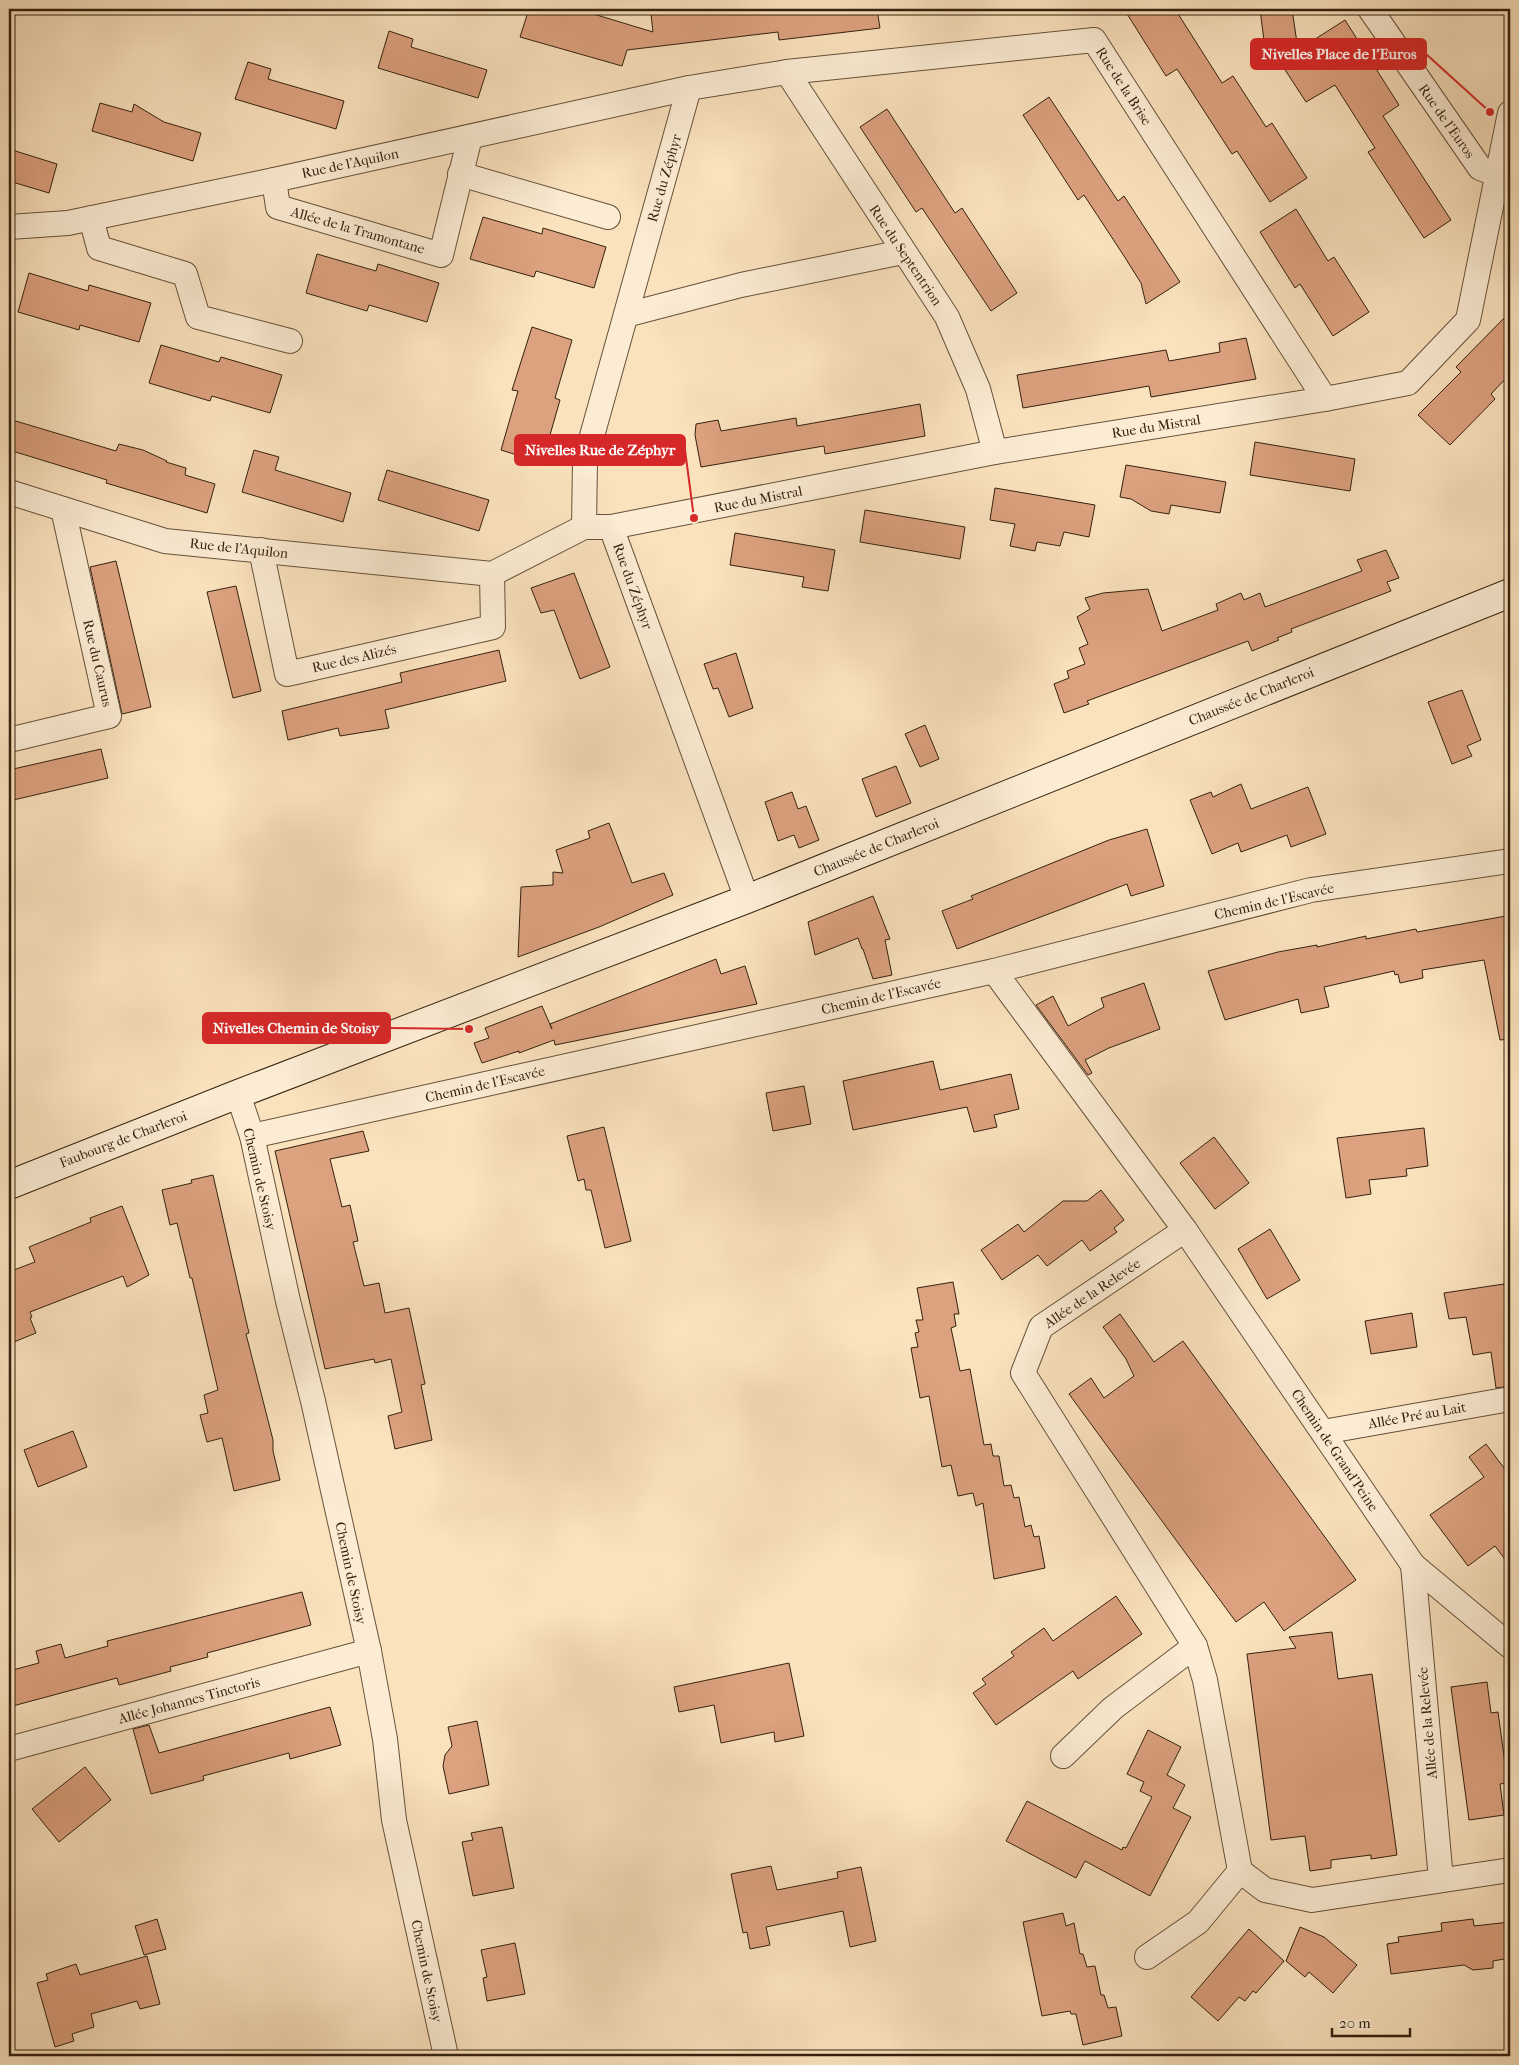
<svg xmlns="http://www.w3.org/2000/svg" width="1519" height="2065" viewBox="0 0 1519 2065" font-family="'IM FELL French Canon',serif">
<rect width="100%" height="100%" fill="#fae2bd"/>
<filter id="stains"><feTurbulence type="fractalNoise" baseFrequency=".004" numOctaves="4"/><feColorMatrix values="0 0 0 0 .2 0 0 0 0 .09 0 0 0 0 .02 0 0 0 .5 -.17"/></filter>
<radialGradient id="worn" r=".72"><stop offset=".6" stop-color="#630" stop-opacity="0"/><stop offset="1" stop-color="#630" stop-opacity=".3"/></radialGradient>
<g fill="#dca17f" stroke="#34210f">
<path d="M 529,9 L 577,9 L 653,32 L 651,14 L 702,9 L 877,9 L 880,28 L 779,40 L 778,32 L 627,50 L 622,66 L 520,37 Z"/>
<path d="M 1124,9 L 1175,9 L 1222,83 L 1233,76 L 1266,127 L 1272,123 L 1307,178 L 1270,202 L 1237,151 L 1232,154 L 1177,69 L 1166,76 Z"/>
<path d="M 1260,9 L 1292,9 L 1298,50 L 1345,20 L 1399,105 L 1383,116 L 1451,220 L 1424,238 L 1368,152 L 1375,148 L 1335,85 L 1306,102 L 1276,56 L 1272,59 L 1265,49 Z"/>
<path d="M 389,31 L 413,39 L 411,47 L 487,70 L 478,98 L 378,68 Z"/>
<path d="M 248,62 L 271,69 L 268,79 L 344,101 L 336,129 L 235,99 Z"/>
<path d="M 1049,97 L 1118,201 L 1124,196 L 1180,282 L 1146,304 L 1141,283 L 1124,256 L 1084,195 L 1078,200 L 1023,115 Z"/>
<path d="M 100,103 L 132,112 L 134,104 L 164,122 L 201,133 L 193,161 L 92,131 Z"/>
<path d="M 887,109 L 955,213 L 962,208 L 1017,293 L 991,311 L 922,208 L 916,212 L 860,127 Z"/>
<path d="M 9,149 L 57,164 L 49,193 L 9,181 Z"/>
<path d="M 1296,209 L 1328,261 L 1334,257 L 1369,312 L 1333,336 L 1300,284 L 1295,288 L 1260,232 Z"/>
<path d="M 483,217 L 542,234 L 543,228 L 606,247 L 594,288 L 536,271 L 534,277 L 470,259 Z"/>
<path d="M 317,254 L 376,271 L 378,264 L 439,283 L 427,322 L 369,305 L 367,311 L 306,293 Z"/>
<path d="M 29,273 L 88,291 L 89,285 L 151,303 L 139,342 L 80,325 L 79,330 L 18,312 Z"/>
<path d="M 1510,312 L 1510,374 L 1491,394 L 1495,399 L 1450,445 L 1418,415 L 1461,372 L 1456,367 Z"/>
<path d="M 532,327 L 572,340 L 555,398 L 560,400 L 542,463 L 501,450 L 518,391 L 512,390 Z"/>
<path d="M 1246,338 L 1256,379 L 1151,397 L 1149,386 L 1023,408 L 1017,375 L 1166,350 L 1169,361 L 1220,352 L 1219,343 Z"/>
<path d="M 161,345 L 219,362 L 221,357 L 282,375 L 270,413 L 212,396 L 210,401 L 149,383 Z"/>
<path d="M 920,404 L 925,436 L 825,454 L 824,446 L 701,467 L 695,435 L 696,424 L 718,420 L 721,431 L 796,418 L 797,426 Z"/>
<path d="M 9,419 L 116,451 L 119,444 L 143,450 L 167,461 L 166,462 L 186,468 L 185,475 L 215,484 L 207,513 L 106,483 L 107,480 L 9,450 Z"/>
<path d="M 1255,442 L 1355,459 L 1350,491 L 1250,475 Z"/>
<path d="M 254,450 L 279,457 L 275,470 L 351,493 L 343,522 L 242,492 Z"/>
<path d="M 1126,465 L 1226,482 L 1220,513 L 1171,505 L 1169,514 L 1151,511 L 1131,499 L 1120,497 Z"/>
<path d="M 387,470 L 489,500 L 479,531 L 378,500 Z"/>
<path d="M 995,488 L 1095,505 L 1089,537 L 1064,532 L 1060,546 L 1037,542 L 1035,551 L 1010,546 L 1015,524 L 990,520 Z"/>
<path d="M 865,510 L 965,527 L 960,559 L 860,542 Z"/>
<path d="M 735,533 L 835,550 L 828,591 L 802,587 L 804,577 L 730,565 Z"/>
<path d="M 1386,550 L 1399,578 L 1387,582 L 1391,591 L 1291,629 L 1292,632 L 1277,638 L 1279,640 L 1252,651 L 1248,641 L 1087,701 L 1089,704 L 1064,713 L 1054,684 L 1069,678 L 1067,671 L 1085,664 L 1079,648 L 1088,644 L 1077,617 L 1090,609 L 1085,598 L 1103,593 L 1148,589 L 1162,631 L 1218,610 L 1216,604 L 1241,593 L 1244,600 L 1260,593 L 1265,607 L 1362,571 L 1357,560 Z"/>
<path d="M 116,561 L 151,707 L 122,714 L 90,567 Z"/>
<path d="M 574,573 L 610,667 L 580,679 L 554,610 L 541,613 L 531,588 Z"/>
<path d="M 236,586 L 261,691 L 233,698 L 207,592 Z"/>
<path d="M 499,650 L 506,681 L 385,710 L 389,728 L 340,736 L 338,728 L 288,740 L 282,711 L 402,682 L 400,673 Z"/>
<path d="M 736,653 L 753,708 L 729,717 L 718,688 L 713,689 L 704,664 Z"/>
<path d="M 1462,690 L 1481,740 L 1467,746 L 1472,756 L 1452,764 L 1428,702 Z"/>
<path d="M 925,725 L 939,759 L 920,767 L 905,734 Z"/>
<path d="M 101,749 L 108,778 L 9,801 L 9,770 Z"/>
<path d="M 896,766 L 911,803 L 876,817 L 862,779 Z"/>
<path d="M 1241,784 L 1251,809 L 1308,787 L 1326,834 L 1291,847 L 1287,835 L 1241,852 L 1238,843 L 1212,854 L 1190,800 L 1211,792 L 1213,797 Z"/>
<path d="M 792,792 L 798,809 L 806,806 L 819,840 L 799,848 L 794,835 L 778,841 L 765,802 Z"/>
<path d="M 609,823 L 632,883 L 664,873 L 673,895 L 599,927 L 518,957 L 521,887 L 553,885 L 553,872 L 563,873 L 556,850 L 590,838 L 588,831 Z"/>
<path d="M 1147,829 L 1164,886 L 1131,896 L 1127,884 L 957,949 L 942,911 L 973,899 L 971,896 L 1109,840 Z"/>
<path d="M 873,896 L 890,939 L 885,940 L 892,975 L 873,979 L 863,949 L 862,949 L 858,938 L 815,955 L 808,922 Z"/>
<path d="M 1506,916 L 1510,941 L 1510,1039 L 1500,1040 L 1484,960 L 1422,970 L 1423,978 L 1400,983 L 1398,974 L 1395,975 L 1394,971 L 1324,987 L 1329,1007 L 1301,1013 L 1298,999 L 1225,1020 L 1208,971 L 1278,952 L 1317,945 L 1317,947 L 1366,936 L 1366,939 L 1416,929 L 1417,932 Z"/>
<path d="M 716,959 L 721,974 L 745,966 L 757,1004 L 555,1045 L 554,1040 L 519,1053 L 519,1051 L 482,1063 L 474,1043 L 489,1038 L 485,1028 L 542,1006 L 552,1029 L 550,1024 Z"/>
<path d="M 1144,983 L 1160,1029 L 1109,1048 L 1085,1060 L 1092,1073 L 1088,1075 L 1036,1005 L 1053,996 L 1068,1026 L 1104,1007 L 1101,998 Z"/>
<path d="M 933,1061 L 940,1090 L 1011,1074 L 1019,1109 L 994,1115 L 997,1127 L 974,1132 L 967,1107 L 853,1130 L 843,1081 Z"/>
<path d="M 804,1086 L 811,1124 L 773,1131 L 766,1093 Z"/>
<path d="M 604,1127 L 631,1241 L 605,1248 L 591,1190 L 586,1190 L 584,1179 L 578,1181 L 567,1136 Z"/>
<path d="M 1424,1128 L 1428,1166 L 1406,1169 L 1407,1176 L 1369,1180 L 1371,1194 L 1346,1198 L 1337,1138 Z"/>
<path d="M 363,1131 L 369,1151 L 330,1159 L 342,1207 L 350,1205 L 358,1241 L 353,1242 L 364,1286 L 379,1283 L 385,1313 L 409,1308 L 425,1384 L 421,1385 L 432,1440 L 395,1449 L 388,1416 L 402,1412 L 391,1359 L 375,1363 L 374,1359 L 325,1369 L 275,1151 Z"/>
<path d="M 1214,1137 L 1249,1183 L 1215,1209 L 1180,1163 Z"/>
<path d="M 213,1175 L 245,1316 L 249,1333 L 246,1334 L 273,1440 L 273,1451 L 280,1480 L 234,1491 L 222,1438 L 207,1442 L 200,1415 L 208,1413 L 204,1395 L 218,1390 L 192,1278 L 190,1278 L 177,1223 L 170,1225 L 162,1190 L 192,1183 L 191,1180 Z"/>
<path d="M 1101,1190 L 1124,1220 L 1114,1228 L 1117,1232 L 1090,1251 L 1082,1240 L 1047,1266 L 1038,1255 L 1002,1280 L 981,1250 L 1018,1224 L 1024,1232 L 1063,1201 L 1087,1201 Z"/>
<path d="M 122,1206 L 149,1275 L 127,1287 L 123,1276 L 30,1312 L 32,1317 L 30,1318 L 36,1333 L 9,1344 L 9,1261 L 14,1270 L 35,1262 L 29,1247 L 91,1222 L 90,1218 Z"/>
<path d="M 1270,1229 L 1300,1280 L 1267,1299 L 1238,1249 Z"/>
<path d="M 953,1282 L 959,1314 L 954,1314 L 956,1326 L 951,1328 L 960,1371 L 970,1369 L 984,1445 L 991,1444 L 993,1456 L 999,1456 L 1004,1486 L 1011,1485 L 1014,1498 L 1019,1497 L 1025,1527 L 1031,1525 L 1034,1537 L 1039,1536 L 1045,1568 L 994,1579 L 983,1503 L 976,1506 L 973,1493 L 958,1496 L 951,1465 L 942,1467 L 929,1396 L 920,1398 L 911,1348 L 918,1347 L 915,1333 L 919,1332 L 916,1320 L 923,1320 L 917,1288 Z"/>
<path d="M 1504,1284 L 1510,1328 L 1510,1386 L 1496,1388 L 1491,1352 L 1473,1355 L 1466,1317 L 1449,1319 L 1444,1293 Z"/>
<path d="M 1412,1313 L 1417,1347 L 1371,1354 L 1365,1321 Z"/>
<path d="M 1120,1314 L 1154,1362 L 1183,1341 L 1356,1580 L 1284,1631 L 1264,1602 L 1236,1622 L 1069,1394 L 1091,1378 L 1104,1398 L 1134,1376 L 1126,1359 L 1103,1327 Z"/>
<path d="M 73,1431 L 87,1467 L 38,1487 L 24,1450 Z"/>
<path d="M 1486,1444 L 1510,1476 L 1510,1566 L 1495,1546 L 1468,1566 L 1430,1515 L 1484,1477 L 1469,1457 Z"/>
<path d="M 302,1592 L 311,1625 L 207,1653 L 208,1657 L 170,1667 L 171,1671 L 119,1685 L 117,1678 L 9,1707 L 9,1671 L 39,1663 L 36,1651 L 61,1644 L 65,1658 L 108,1646 L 107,1641 Z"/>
<path d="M 1116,1596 L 1142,1634 L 1078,1679 L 1073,1671 L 996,1725 L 973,1693 L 986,1684 L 982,1679 L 1014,1656 L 1011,1652 L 1044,1628 L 1053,1641 Z"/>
<path d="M 1332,1632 L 1338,1679 L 1372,1674 L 1397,1855 L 1371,1859 L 1371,1855 L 1331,1860 L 1331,1868 L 1310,1871 L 1305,1836 L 1271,1840 L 1247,1654 L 1296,1648 L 1289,1637 Z"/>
<path d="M 789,1663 L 804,1736 L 775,1742 L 774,1732 L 721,1743 L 714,1705 L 679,1712 L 674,1687 Z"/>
<path d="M 1487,1682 L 1491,1713 L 1498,1712 L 1504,1756 L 1507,1783 L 1500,1784 L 1504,1815 L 1469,1820 L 1451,1687 Z"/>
<path d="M 330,1707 L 341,1745 L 290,1759 L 289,1753 L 203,1776 L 204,1780 L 151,1794 L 133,1729 L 149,1725 L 159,1753 Z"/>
<path d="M 477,1721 L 489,1785 L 449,1794 L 443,1766 L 445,1755 L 452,1746 L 448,1727 Z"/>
<path d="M 1148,1730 L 1181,1747 L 1167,1775 L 1185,1785 L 1173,1808 L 1191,1817 L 1150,1896 L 1085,1861 L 1076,1878 L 1006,1841 L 1027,1801 L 1122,1850 L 1123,1847 L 1126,1848 L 1152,1797 L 1140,1791 L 1144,1782 L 1127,1774 Z"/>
<path d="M 85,1767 L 111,1800 L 59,1842 L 32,1809 Z"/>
<path d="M 502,1827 L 514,1888 L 473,1896 L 462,1842 L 473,1840 L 471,1833 Z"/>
<path d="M 771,1866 L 777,1890 L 838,1878 L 837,1872 L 861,1867 L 876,1941 L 850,1947 L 843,1911 L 766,1927 L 770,1945 L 750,1949 L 747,1932 L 743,1933 L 731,1874 Z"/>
<path d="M 1063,1913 L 1066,1926 L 1074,1923 L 1080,1954 L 1083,1954 L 1087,1967 L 1095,1966 L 1101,1995 L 1104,1995 L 1108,2008 L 1116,2007 L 1122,2036 L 1083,2045 L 1076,2014 L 1071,2014 L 1070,2011 L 1042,2016 L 1023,1922 Z"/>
<path d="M 157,1919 L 166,1949 L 144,1955 L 135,1926 Z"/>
<path d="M 1473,1919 L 1474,1926 L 1510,1922 L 1510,1958 L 1493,1961 L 1493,1968 L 1473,1970 L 1464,1965 L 1391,1974 L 1387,1944 L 1399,1942 L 1398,1937 L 1442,1931 L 1441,1923 Z"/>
<path d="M 1300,1927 L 1324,1937 L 1357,1965 L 1333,1993 L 1309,1972 L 1305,1977 L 1286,1961 Z"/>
<path d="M 1249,1929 L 1284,1961 L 1256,1993 L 1253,1991 L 1245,2001 L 1239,1997 L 1218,2021 L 1191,1997 Z"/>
<path d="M 515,1943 L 525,1994 L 487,2001 L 483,1978 L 487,1977 L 481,1950 Z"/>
<path d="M 147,1956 L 160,2004 L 140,2009 L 137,2001 L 91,2014 L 94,2027 L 72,2034 L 74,2041 L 55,2047 L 37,1983 L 48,1980 L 46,1974 L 76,1964 L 80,1975 Z"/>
</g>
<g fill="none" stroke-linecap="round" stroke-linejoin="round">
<defs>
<g id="minor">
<path d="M 1370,9 L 1480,168 L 1498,175"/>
<path d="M 787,72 L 947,317 L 978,389 L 995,452"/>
<path d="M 689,88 L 585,461 L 584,527 L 611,527 L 995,452 L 1325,399 L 1408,383 L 1468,320 L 1510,113"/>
<path d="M 460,174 L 608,217"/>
<path d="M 274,180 L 278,207 L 441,255 L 470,137"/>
<path d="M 91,218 L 99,248 L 185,274 L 198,317 L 290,341"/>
<path d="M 9,227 L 68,223 L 274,180 L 689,88 L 787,72 L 1094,40 L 1325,399"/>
<path d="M 626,315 L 741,285 L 903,252"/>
<path d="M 9,492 L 165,541 L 492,574 L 584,527"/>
<path d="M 611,527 L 747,899"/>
<path d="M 261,550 L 287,674 L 493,627 L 492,574"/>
<path d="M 9,740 L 109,716 L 63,509"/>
<path d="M 994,971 L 1185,1230 L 1413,1565 L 1510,1646"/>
<path d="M 238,1094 L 252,1136 L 288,1301 L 313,1401 L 369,1651 L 385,1739 L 394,1820 L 446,2056"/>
<path d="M 252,1136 L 994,971 L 1311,890 L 1510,861"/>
<path d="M 1323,1432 L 1510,1399"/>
<path d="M 1413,1565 L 1441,1880"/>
<path d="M 1195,1646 L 1205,1680 L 1240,1871 L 1265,1890 L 1312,1900 L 1510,1870"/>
<path d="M 9,1749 L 369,1651"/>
<path d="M 1063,1756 L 1113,1708 L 1195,1646 L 1023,1373 L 1041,1327 L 1185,1230"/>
<path d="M 1147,1957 L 1198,1922 L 1240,1871"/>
</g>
<path id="secondary" d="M 9,1185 L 238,1094 L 747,899 L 1510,593"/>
</defs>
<use href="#minor" stroke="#66513a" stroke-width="26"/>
<use href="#secondary" stroke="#34210f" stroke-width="30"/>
<use href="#minor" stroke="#fcecd4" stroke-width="24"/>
<use href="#secondary" stroke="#fcecd4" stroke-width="28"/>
</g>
<g text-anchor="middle" stroke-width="4.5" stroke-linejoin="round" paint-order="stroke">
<g font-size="14" fill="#34210f" stroke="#fcecd4">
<text transform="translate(1124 86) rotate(57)" y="5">Rue de la Brise</text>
<text transform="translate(1447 121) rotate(55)" y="5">Rue de l'Euros</text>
<text transform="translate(350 163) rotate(-12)" y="5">Rue de l'Aquilon</text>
<text transform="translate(664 178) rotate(-74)" y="5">Rue du Zéphyr</text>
<text transform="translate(358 230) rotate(16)" y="5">Allée de la Tramontane</text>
<text transform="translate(906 255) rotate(56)" y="5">Rue du Septentrion</text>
<text transform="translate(1156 426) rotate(-9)" y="5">Rue du Mistral</text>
<text transform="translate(758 499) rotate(-11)" y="5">Rue du Mistral</text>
<text transform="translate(239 548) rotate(6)" y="5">Rue de l'Aquilon</text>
<text transform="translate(633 586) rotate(70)" y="5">Rue du Zéphyr</text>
<text transform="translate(354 658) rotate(-13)" y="5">Rue des Alizés</text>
<text transform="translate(98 663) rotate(77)" y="5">Rue du Caurus</text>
<text transform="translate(1251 696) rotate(-22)" y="5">Chaussée de Charleroi</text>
<text transform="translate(876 847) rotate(-22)" y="5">Chaussée de Charleroi</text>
<text transform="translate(1274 901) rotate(-13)" y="5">Chemin de l'Escavée</text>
<text transform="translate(881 996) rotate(-13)" y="5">Chemin de l'Escavée</text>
<text transform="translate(485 1084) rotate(-13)" y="5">Chemin de l'Escavée</text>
<text transform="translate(123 1139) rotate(-21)" y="5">Faubourg de Charleroi</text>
<text transform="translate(260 1179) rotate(77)" y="5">Chemin de Stoisy</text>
<text transform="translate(1092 1293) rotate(-34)" y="5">Allée de la Relevée</text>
<text transform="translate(1417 1415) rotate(-10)" y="5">Allée Pré au Lait</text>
<text transform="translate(1335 1450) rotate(56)" y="5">Chemin de Grand'Peine</text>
<text transform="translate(351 1573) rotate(78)" y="5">Chemin de Stoisy</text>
<text transform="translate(189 1700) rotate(-15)" y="5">Allée Johannes Tinctoris</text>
<text transform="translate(1427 1723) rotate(-95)" y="5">Allée de la Relevée</text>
<text transform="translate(427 1971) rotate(78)" y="5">Chemin de Stoisy</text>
</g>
</g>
<path fill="none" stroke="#d62828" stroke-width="2" d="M1490 112L1426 54M694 518L685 450M469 1029L390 1028"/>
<g fill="#d62828" stroke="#fcecd4" stroke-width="2">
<circle cx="1490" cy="112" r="5"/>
<circle cx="694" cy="518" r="5"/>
<circle cx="469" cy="1029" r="5"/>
</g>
<g fill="#d62828" stroke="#d62828" stroke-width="2">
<rect x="1251" y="39" width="175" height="30" rx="5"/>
<rect x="515" y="435" width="170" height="30" rx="5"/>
<rect x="203" y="1013" width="187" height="30" rx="5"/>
</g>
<g font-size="15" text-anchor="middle" font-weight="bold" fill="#fff">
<text x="1339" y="59">Nivelles Place de l'Euros</text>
<text x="600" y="455">Nivelles Rue de Zéphyr</text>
<text x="296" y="1033">Nivelles Chemin de Stoisy</text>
</g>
<rect width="1519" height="2065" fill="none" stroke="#fae2bd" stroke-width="30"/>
<rect x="10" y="10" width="1499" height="2045" fill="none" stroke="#34210f" stroke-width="2.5"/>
<rect x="15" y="15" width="1489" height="2035" fill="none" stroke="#34210f"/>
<path d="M1332 2028v8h78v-8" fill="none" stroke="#34210f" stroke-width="2.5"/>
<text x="1339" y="2028" font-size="15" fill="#34210f" stroke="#fcecd4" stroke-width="4" paint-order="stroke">20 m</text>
<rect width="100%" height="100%" filter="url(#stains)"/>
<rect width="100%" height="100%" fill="url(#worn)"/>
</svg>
